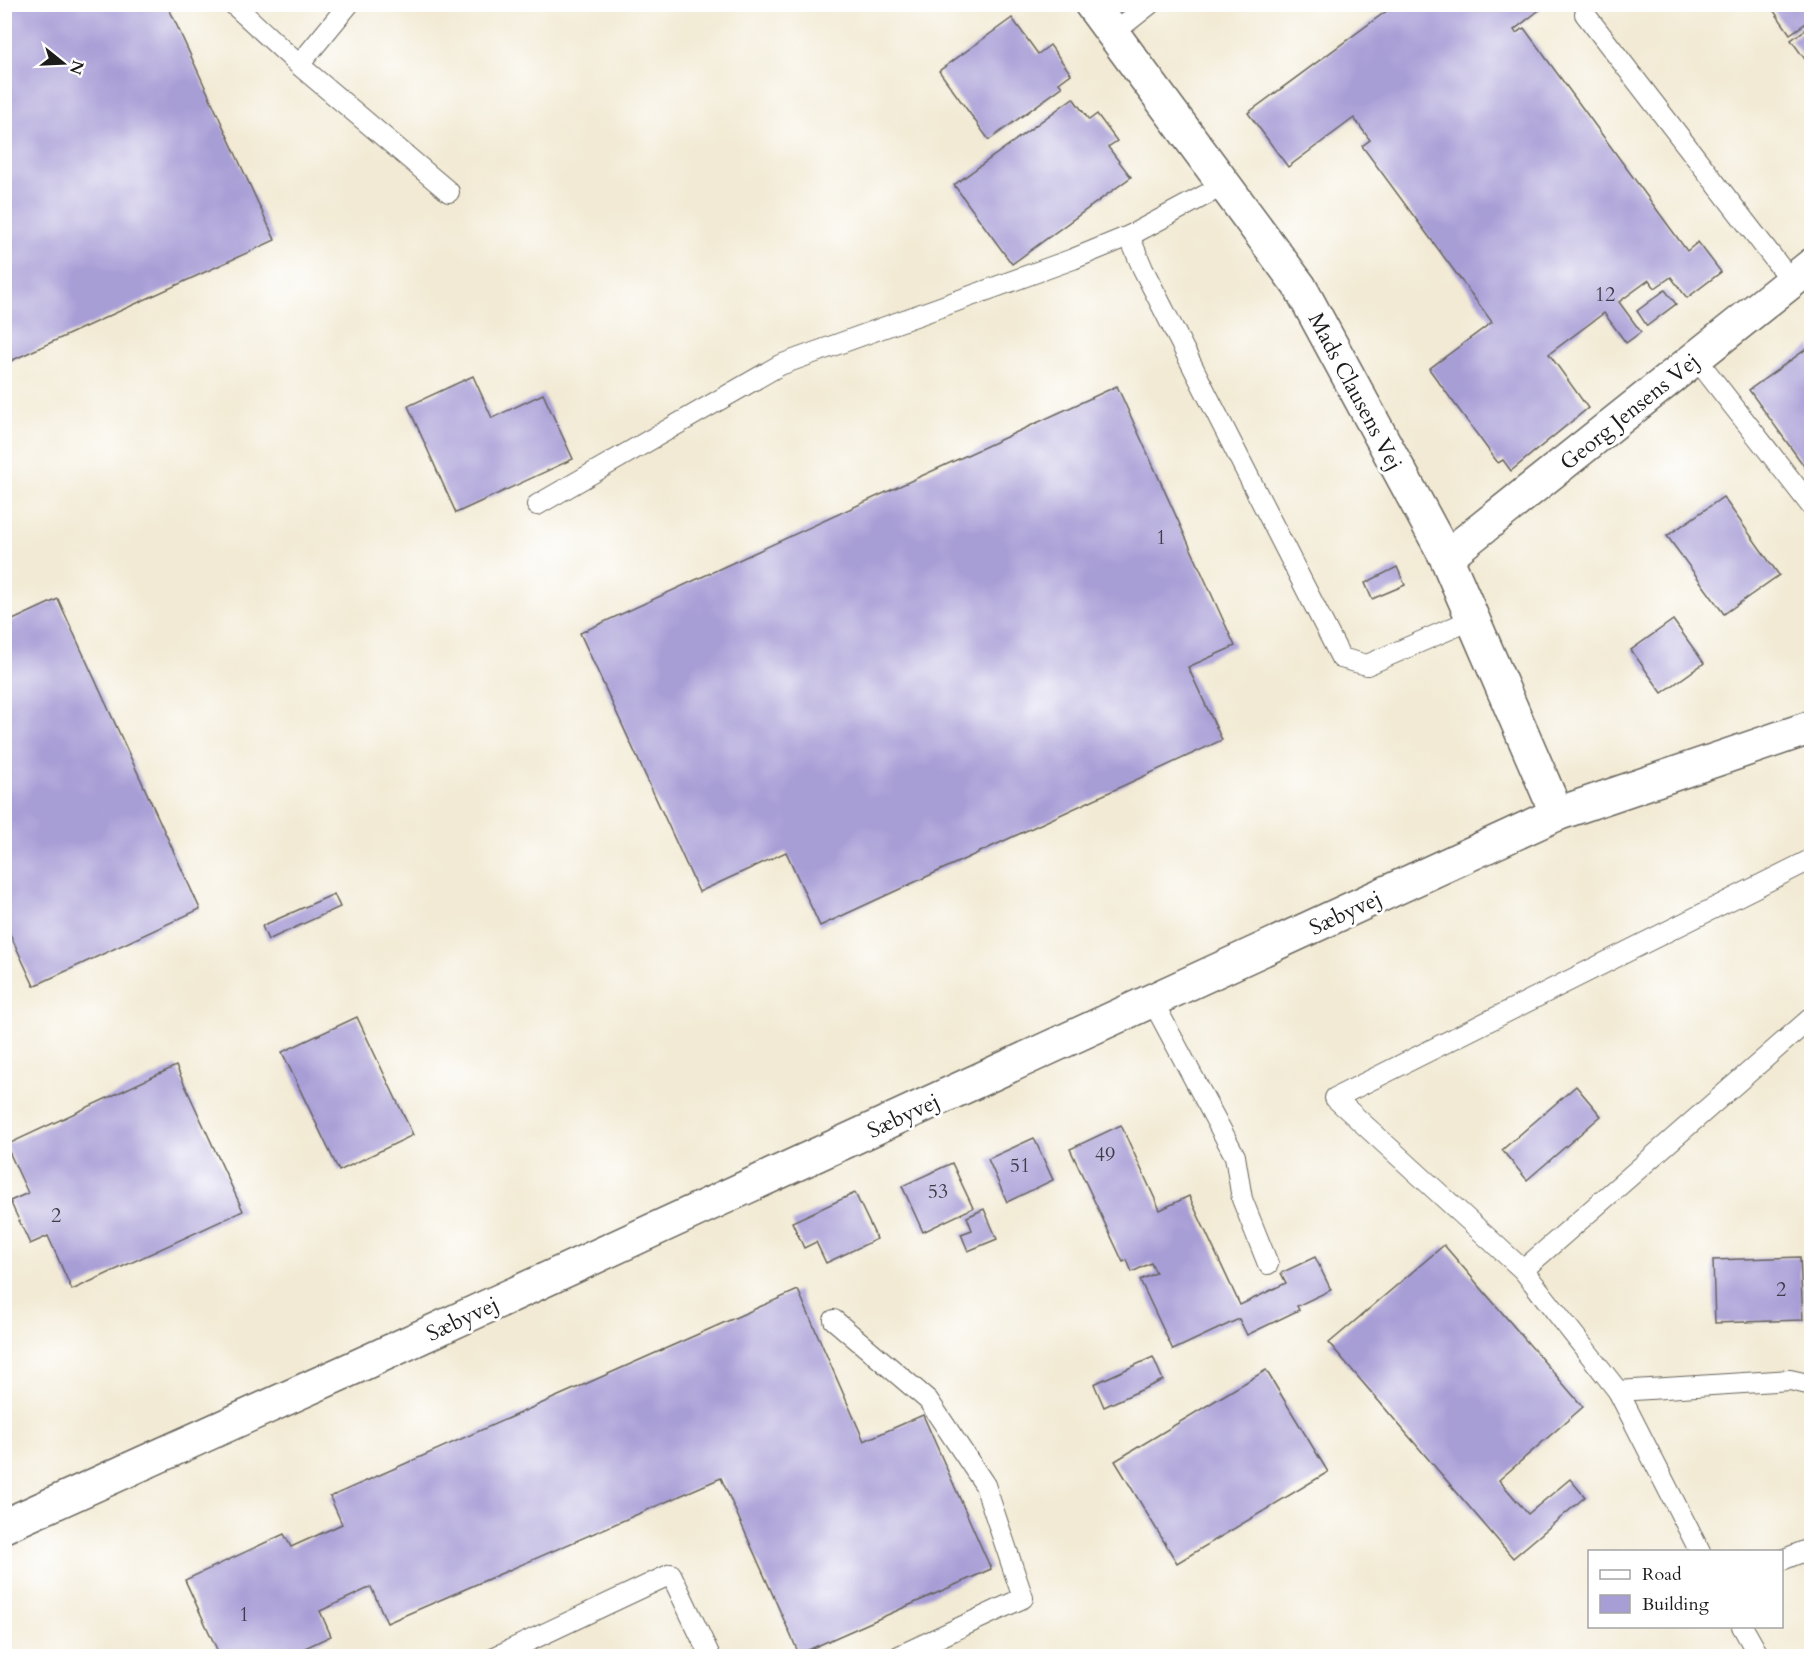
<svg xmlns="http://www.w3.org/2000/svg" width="1816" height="1661" viewBox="0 0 1816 1661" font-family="Cardo,serif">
<rect width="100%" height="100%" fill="#fff"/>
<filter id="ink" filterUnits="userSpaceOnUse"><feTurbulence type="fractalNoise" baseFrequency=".0167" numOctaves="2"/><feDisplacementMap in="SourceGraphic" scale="12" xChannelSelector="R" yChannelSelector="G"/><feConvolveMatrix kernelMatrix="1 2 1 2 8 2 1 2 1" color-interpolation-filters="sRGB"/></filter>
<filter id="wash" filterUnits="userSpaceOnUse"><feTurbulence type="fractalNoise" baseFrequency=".008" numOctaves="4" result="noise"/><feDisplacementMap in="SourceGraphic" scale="24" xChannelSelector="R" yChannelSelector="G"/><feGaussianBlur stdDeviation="1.35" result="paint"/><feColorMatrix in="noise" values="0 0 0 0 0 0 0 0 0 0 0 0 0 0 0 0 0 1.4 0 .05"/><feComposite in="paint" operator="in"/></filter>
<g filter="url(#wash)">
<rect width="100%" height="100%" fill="#f2ead4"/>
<g id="blocks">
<g fill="#a89ed6">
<path d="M 4,4 L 167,4 L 275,240 L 4,364 Z"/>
<path d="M 1396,4 L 1547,4 L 1514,30 L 1516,33 L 1524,28 L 1687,251 L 1698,242 L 1721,272 L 1687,298 L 1671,277 L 1655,288 L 1649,280 L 1619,302 L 1641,332 L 1626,343 L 1604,313 L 1549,354 L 1588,408 L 1511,471 L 1503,460 L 1498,463 L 1429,369 L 1492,322 L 1362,146 L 1370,140 L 1354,118 L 1288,167 L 1248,113 Z"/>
<path d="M 1769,4 L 1806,4 L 1812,12 L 1812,19 L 1790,34 Z"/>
<path d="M 1012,18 L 1038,54 L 1050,45 L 1071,74 L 1059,83 L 1062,87 L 989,140 L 939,71 Z"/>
<path d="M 1812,25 L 1812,69 L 1791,40 Z"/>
<path d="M 1073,98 L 1089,120 L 1097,114 L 1117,141 L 1108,147 L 1131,177 L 1012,264 L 954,185 Z"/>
<path d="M 1665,290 L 1676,304 L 1647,326 L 1637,311 Z"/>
<path d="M 1812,345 L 1812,477 L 1749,390 Z"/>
<path d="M 473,376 L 492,418 L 543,394 L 573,459 L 456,513 L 408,406 Z"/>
<path d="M 1117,386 L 1235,646 L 1188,667 L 1222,740 L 820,926 L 786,852 L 699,892 L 580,633 Z"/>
<path d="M 1723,497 L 1779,575 L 1724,614 L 1667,536 Z"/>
<path d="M 1397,567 L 1405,585 L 1372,599 L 1365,583 Z"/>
<path d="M 58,599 L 200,909 L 34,986 L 4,921 L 4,624 Z"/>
<path d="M 1673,620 L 1704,663 L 1662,693 L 1631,650 Z"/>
<path d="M 334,894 L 340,907 L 268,940 L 262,926 Z"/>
<path d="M 357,1017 L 413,1135 L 339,1171 L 282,1052 Z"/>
<path d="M 176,1066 L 243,1211 L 72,1290 L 48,1236 L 30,1244 L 10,1201 L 28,1193 L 6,1145 Z"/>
<path d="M 1576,1086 L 1601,1116 L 1527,1180 L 1502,1150 Z"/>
<path d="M 1121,1125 L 1160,1210 L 1189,1196 L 1240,1305 L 1286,1283 L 1281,1273 L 1315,1257 L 1331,1290 L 1297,1306 L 1299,1310 L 1247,1335 L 1239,1319 L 1173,1350 L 1140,1280 L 1156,1273 L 1151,1263 L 1132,1272 L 1127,1260 L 1123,1262 L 1070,1149 Z"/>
<path d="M 1034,1138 L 1053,1180 L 1007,1202 L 988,1159 Z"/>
<path d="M 952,1163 L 973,1208 L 923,1232 L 902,1186 Z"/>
<path d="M 855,1193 L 877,1239 L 826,1263 L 816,1242 L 804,1248 L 792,1222 Z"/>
<path d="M 984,1209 L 997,1239 L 968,1251 L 961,1234 L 972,1230 L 967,1217 Z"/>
<path d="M 1444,1245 L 1583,1407 L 1499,1480 L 1528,1514 L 1570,1479 L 1585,1497 L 1513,1558 L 1329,1343 Z"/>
<path d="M 1800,1257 L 1803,1320 L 1715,1323 L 1713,1260 Z"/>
<path d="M 798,1290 L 864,1441 L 923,1415 L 991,1569 L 799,1654 L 721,1478 L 387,1623 L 371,1587 L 320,1611 L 331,1636 L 288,1656 L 220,1656 L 185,1580 L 284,1534 L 291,1547 L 342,1524 L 330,1497 Z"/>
<path d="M 1153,1357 L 1163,1380 L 1104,1407 L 1094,1384 Z"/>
<path d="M 1266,1370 L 1328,1472 L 1177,1563 L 1115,1461 Z"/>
</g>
</g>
</g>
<g filter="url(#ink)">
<use href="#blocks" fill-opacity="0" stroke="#67645c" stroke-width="1.5"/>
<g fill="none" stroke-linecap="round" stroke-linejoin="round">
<defs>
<g id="service">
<path d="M 233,4 L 299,65 L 449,192"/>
<path d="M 1585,14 L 1791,281"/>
<path d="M 1112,34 L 1150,4"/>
<path d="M 299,65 L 349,4"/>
<path d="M 1224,185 L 1129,236 L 1143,269 L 1341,658 L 1367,665 L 1473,619"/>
<path d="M 1695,357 L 1812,507"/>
<path d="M 537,505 L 780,365 L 1073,259 L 1129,236"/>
<path d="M 1152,1000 L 1235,1156 L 1242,1199 L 1268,1264"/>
<path d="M 1523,1270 L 1335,1098 L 1812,859"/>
<path d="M 834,1320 L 928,1400 L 985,1485 L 1023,1598 L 899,1656"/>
<path d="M 1618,1391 L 1790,1380 L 1812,1385"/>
<path d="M 1700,1552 L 1618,1391 L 1523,1270 L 1812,1017"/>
<path d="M 1782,1560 L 1812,1548"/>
<path d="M 1742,1626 L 1759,1656"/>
<path d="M 497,1656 L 671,1574 L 710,1656"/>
</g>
<g id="minor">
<path d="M 1091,4 L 1300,287 L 1446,557 L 1557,814"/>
<path d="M 1446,557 L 1812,265"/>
</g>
<path id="tertiary" d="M 4,1526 L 360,1365 L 1557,814 L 1812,727"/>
</defs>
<use href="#service" stroke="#67645c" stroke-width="22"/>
<use href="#minor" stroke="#67645c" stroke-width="36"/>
<use href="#tertiary" stroke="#67645c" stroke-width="36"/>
<use href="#service" stroke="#fff" stroke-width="20"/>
<use href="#minor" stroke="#fff" stroke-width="33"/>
<use href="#tertiary" stroke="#fff" stroke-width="33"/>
</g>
</g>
<g text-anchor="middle" stroke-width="6" stroke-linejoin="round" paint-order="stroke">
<g font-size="20" fill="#3f3c4a">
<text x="1605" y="301">12</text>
<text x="1161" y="544">1</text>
<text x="1105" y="1161">49</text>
<text x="1020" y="1172">51</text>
<text x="938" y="1198">53</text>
<text x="56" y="1222">2</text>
<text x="1781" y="1296">2</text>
<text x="244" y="1621">1</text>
</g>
<g font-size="22" fill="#1c1c1c" stroke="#fff">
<text transform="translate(1356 391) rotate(62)" y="8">Mads Clausens Vej</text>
<text transform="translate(1629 411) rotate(-39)" y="8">Georg Jensens Vej</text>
<text transform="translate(1345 912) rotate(-25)" y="8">Sæbyvej</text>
<text transform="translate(903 1115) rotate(-25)" y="8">Sæbyvej</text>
<text transform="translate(462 1318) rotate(-25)" y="8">Sæbyvej</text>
</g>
</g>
<rect width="1816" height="1661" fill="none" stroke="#fff" stroke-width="24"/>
<rect x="1588" y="1550" width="195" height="78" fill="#ffffff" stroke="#a4a4a4" stroke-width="1.5"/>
<rect x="1600" y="1570" width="30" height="9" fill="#ffffff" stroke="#a4a4a4" stroke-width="1.5"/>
<text x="1642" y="1580" font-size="18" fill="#1c1c1c">Road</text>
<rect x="1600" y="1595" width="30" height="18" fill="#a89ed6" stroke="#a4a4a4" stroke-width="1.5"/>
<text x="1642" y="1610" font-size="18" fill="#1c1c1c">Building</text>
<g transform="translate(63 63) rotate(108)" stroke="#ffffff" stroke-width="4.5" paint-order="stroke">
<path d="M0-4.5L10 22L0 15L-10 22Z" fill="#1c1c1c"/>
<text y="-9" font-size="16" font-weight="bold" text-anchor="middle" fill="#1c1c1c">N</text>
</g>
</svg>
